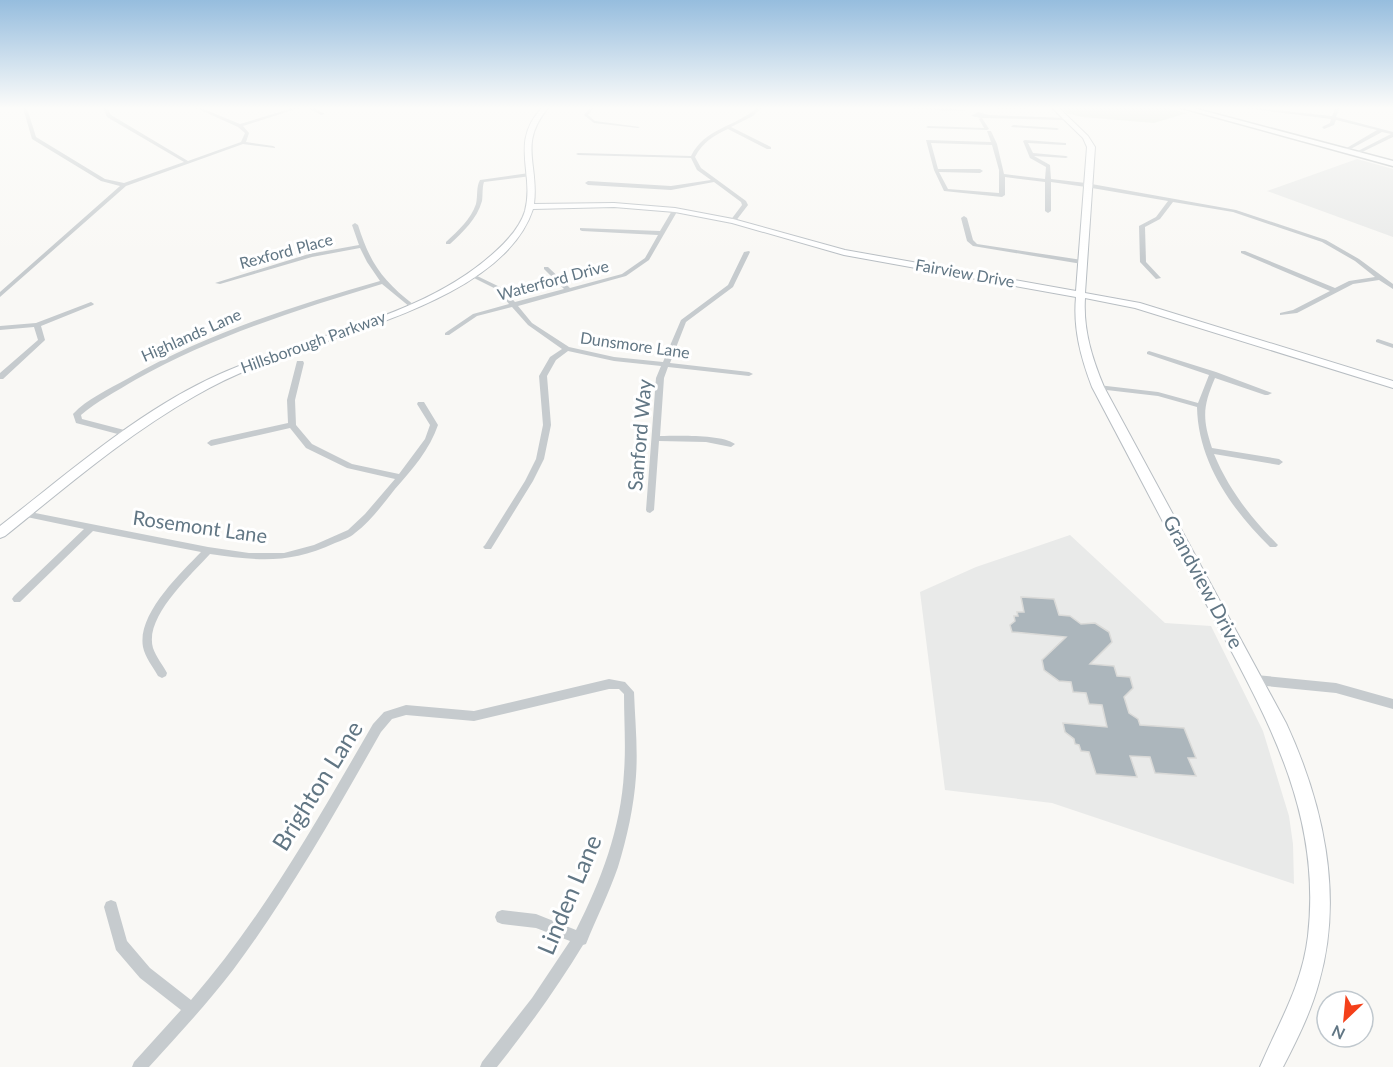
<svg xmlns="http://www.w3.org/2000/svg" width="1393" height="1067" viewBox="0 0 1393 1067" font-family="Lato,sans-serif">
<rect width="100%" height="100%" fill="#f9f8f5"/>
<g fill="#e9eae9">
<path d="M 1357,159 L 1393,169 L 1393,237 L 1267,191 Z"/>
<path d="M 1070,535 L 1165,623 L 1211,626 L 1263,731 L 1289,816 L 1293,844 L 1294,884 L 1052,803 L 945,790 L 920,592 L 976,567 Z"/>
</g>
<path fill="#dae1d6" d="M 1063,108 L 1166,108 L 1187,113 L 1154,123 L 1082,117 L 1066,113 Z"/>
<path fill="#acb6bc" stroke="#dadad8" stroke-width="1.5" d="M 1021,597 L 1054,599 L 1059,615 L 1070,616 L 1081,624 L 1095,623 L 1109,632 L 1112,642 L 1090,664 L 1114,666 L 1117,676 L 1130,677 L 1133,688 L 1124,697 L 1129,713 L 1138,719 L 1140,725 L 1184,728 L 1196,758 L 1188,758 L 1196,776 L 1155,773 L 1150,757 L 1130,756 L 1137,777 L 1096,774 L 1089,752 L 1081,751 L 1079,745 L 1075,744 L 1074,739 L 1065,732 L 1063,723 L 1107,727 L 1102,705 L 1089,704 L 1086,693 L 1073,692 L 1071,682 L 1059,681 L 1044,670 L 1042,660 L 1066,637 L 1012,632 L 1010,625 L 1015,621 L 1014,616 L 1018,616 L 1017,612 L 1024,612 Z"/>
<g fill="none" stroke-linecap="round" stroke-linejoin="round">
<defs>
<path id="secondary" d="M 542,108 L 548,108 C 518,144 539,164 534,204 L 614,203 L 675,208 L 733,219 L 845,250 L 1076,291 L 1087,147 L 1083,138 L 1052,108 L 1059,108 L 1088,136 L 1095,147 L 1085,293 L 1140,303 L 1393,381 L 1393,388 L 1135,308 L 1085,298 C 1083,330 1092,358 1104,387 L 1286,723 C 1323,803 1344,895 1319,982 C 1311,1012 1297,1040 1283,1067 L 1260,1067 C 1279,1022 1302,986 1308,936 C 1323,806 1260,706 1202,596 C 1165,526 1129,457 1092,387 C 1081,358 1073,329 1076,297 L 844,255 L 732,223 L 675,212 L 614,207 L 533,209 C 506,292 364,327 290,354 C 258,365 225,378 195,396 C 126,435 66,487 5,536 L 0,538 L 0,526 C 70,472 139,410 220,374 C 309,334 423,319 496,251 C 508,240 520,227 525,211 C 535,173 509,142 542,108 Z"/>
<path id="primary" d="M 1182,108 L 1193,108 L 1393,161 L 1393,166 Z"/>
</defs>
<use href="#secondary" stroke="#b8bec3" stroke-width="2"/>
<use href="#primary" stroke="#b9bec1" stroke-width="3"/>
<g fill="#c6cbce" fill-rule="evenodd">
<path d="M 23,108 L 27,108 L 36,137 L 105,179 L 124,183 L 184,162 L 107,117 L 103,108 L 107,108 L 111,115 L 188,161 L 241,142 L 245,133 L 238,127 L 196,108 L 201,108 L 240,124 L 293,108 L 299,108 L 243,126 L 249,133 L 246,142 L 273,146 L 275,147 L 275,148 L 243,144 L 126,186 L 0,297 L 0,292 L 120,186 L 101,181 L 32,139 Z"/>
<path d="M 308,108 L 313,108 L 325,114 L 321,115 Z"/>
<path d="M 590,108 L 594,108 L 588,115 L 595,121 L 640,127 L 638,128 L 594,123 L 584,115 Z"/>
<path d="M 757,108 L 761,108 L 753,116 L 731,127 L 771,147 L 771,149 L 767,149 L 728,129 C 713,136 703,142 695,157 L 701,168 L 746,201 L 748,205 L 735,222 L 730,221 L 742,205 L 741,202 L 714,182 L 671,190 L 588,185 L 585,183 L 588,181 L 671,186 L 711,180 L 697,170 L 691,158 L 578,155 L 576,154 L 578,153 L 691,156 C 705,128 735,127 757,108 Z"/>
<path d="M 914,108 L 941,108 L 965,110 L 963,111 L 916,109 Z"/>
<path d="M 998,108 L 1028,108 L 1026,109 L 1000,109 Z"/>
<path d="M 1245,108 L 1256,108 L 1332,116 L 1335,109 L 1337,108 L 1339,109 L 1336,117 L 1393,132 L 1393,137 L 1358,154 L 1356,153 L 1356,152 L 1391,134 L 1382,132 L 1347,151 L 1345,150 L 1345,149 L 1377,130 L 1336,120 L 1334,125 L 1324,129 L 1322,127 L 1330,123 L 1331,119 Z"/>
<path d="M 978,112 L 989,115 L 1065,118 L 1067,119 L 1065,120 L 982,118 L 989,129 L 987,130 L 928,128 L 926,127 L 928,126 L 984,128 L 979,119 L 981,118 L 971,116 Z"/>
<path d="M 1013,125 L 1057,128 L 1059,129 L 1057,130 L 1011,127 Z"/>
<path d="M 987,131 L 991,131 L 997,144 L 1004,174 L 1045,179 L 1046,167 L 1030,158 L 1023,141 L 1025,140 L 1066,143 L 1066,145 L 1064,145 L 1028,143 L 1033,153 L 1066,156 L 1068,157 L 1066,158 L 1034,156 L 1050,165 L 1051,179 L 1086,183 L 1236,210 L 1326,240 L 1359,259 L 1393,284 L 1393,289 L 1379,280 L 1353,284 L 1297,313 L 1280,315 L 1280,313 L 1293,310 L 1330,291 L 1241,253 L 1241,251 L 1245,251 L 1335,288 L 1349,281 L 1375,277 L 1355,261 L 1322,242 L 1233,212 L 1173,202 L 1160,219 L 1145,227 L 1146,262 L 1161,278 L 1156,279 L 1140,262 L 1139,226 L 1156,217 L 1168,201 L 1086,187 L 1051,182 L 1051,211 L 1048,213 L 1045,211 L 1045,182 L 1005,177 L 1005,195 L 1002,197 L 944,191 L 934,170 L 926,140 L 991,142 ZM 931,143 L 992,145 L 999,170 L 999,193 L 948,189 L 939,172 L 980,173 L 983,171 L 980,169 L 938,169 Z"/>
<path d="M 529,173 L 531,174 L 531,176 L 484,182 C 482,188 483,195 482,201 C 477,219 463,232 450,244 L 446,244 L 446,242 C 458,231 471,219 476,204 C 478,195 476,187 480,180 Z"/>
<path d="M 673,209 L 678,210 L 649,260 L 626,276 L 518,306 L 532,323 L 569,347 L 614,357 L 663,362 L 681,320 L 728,285 L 744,252 L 749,251 L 750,252 L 733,287 L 686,322 L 670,363 L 749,372 L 753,374 L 749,376 L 668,367 L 664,378 L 660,436 C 679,436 720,434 735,444 L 731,447 L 706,442 L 659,441 L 654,510 L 650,513 L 647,512 L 646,510 L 656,378 L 661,366 L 614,361 L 568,351 L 556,360 L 547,376 L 551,425 L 544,459 L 533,481 L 491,549 L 485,549 L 483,547 L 485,545 L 525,481 L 536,459 L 543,425 L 539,376 L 550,357 L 562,349 L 528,325 L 512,307 L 477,316 L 449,335 L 445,335 L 445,333 L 473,314 L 509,304 L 498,290 L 468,275 L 473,274 L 502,288 L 515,302 L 564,289 L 544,269 L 544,267 L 548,267 L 570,288 L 622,274 L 645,258 L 658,235 L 582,231 L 580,230 L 580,228 L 660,231 Z"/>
<path d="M 964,216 L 967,218 L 973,240 L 977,244 L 1082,260 L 1085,262 L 1082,264 L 973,246 L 967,241 L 961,218 Z"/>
<path d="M 355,223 L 358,225 C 370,263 382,280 414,305 L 414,307 L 410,307 L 382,284 C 297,310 213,336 135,380 C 117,391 97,401 81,415 L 82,419 L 132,432 L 133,434 L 132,436 L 129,437 L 76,423 L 73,414 C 87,399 109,389 127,379 C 206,334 292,306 380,281 L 367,262 L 360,248 L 312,257 L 220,284 L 215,283 L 309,254 L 359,245 L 352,225 Z"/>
<path d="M 91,302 L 94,304 L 93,305 L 41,326 L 45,340 L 44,341 L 3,379 L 0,379 L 0,373 L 38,340 L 34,327 L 0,330 L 0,326 L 36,323 Z"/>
<path d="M 1378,339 L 1393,344 L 1393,348 L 1376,342 L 1376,340 Z"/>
<path d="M 1149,351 L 1216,372 L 1272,393 L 1268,395 L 1265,395 L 1215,378 C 1203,406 1202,418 1212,448 L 1279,459 L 1283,462 L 1279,465 L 1214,454 C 1228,488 1250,517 1276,543 L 1278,545 L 1276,547 L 1270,547 C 1232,510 1198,462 1197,407 L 1158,396 L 1098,389 L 1094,387 L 1098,385 L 1158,392 L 1198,403 L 1209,375 L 1147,354 L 1147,352 Z"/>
<path d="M 297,361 L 303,361 L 304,363 L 295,400 L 296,425 L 312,444 L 352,464 L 399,474 L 425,439 L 430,425 L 417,404 L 418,402 L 424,402 L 438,425 C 430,449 412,470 395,489 C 383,504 371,521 355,533 C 350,538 342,540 335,543 C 289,564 259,561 210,554 C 191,575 144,617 153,648 C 156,657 163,665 167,673 L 166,676 L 162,678 L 158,676 C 153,667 145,657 143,647 C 137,614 180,574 201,552 L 93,531 L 20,602 L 14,602 L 12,599 L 14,596 L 84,529 L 22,516 L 21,514 L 25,511 L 208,547 L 249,553 L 284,553 L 314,545 L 348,530 L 365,514 L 395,479 L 347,468 L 306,448 L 290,428 L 211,446 L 207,443 L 211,440 L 288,423 L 287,400 Z"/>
<path d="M 1256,675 L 1336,683 L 1393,699 L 1393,709 L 1336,693 L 1256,685 L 1252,683 L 1251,680 L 1252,677 Z"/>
<path d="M 609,679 L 625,682 L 634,692 C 635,720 638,748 636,776 C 634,806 627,838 618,867 C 609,893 596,919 586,944 L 583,945 C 557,988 528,1028 497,1067 L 480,1067 L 482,1062 L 532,998 L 570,941 L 536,928 L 502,924 L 497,922 L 495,917 L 497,912 L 502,910 L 536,914 L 576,930 C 601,881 621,828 624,772 C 626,746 624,720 624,694 L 619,689 L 609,689 L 474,721 L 406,715 L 392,719 L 381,732 C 335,813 289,895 233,970 C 207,1004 178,1035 149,1067 L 132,1067 L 134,1062 L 181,1010 L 140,978 L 116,950 L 104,907 L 106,902 L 111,900 L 116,902 L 127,941 L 150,968 L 191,1000 C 263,917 318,819 373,724 L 384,712 L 406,705 L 474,711 Z"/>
</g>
<use href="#secondary" fill="#fff" fill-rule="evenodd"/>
<use href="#primary" fill="#fff" fill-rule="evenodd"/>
</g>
<linearGradient id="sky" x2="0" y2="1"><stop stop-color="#96bdde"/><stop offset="0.42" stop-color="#fcfcfa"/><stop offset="1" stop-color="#fcfcfa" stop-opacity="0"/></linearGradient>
<rect width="1393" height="257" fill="url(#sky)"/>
<g text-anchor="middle" stroke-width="6" stroke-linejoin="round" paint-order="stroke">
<g font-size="16" fill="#617684" stroke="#fff">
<text transform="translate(286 251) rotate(-15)" y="6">Rexford Place</text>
<text transform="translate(965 273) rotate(10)" y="6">Fairview Drive</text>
<text transform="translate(553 280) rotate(-15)" y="6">Waterford Drive</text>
<text transform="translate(191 335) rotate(-24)" y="6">Highlands Lane</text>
<text transform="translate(313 342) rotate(-20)" y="6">Hillsborough Parkway</text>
<text transform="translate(635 345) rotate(8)" y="6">Dunsmore Lane</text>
</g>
<g font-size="20" fill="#617684" stroke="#fff">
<text transform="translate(640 435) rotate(-85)" y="7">Sanford Way</text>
<text transform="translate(200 527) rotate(8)" y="7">Rosemont Lane</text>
<text transform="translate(1203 582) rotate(62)" y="7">Grandview Drive</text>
</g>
<g font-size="24" fill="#617684" stroke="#fff">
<text transform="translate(318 786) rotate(-58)" y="8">Brighton Lane</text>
<text transform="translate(570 895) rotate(-67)" y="8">Linden Lane</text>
</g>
</g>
<g transform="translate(1345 1019) rotate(206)"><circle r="28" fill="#ffffff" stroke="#c0c8ce" stroke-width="1.5"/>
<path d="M0-4.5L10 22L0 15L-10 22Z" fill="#f4401a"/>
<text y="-9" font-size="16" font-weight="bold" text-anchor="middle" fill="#617684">N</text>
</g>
</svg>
